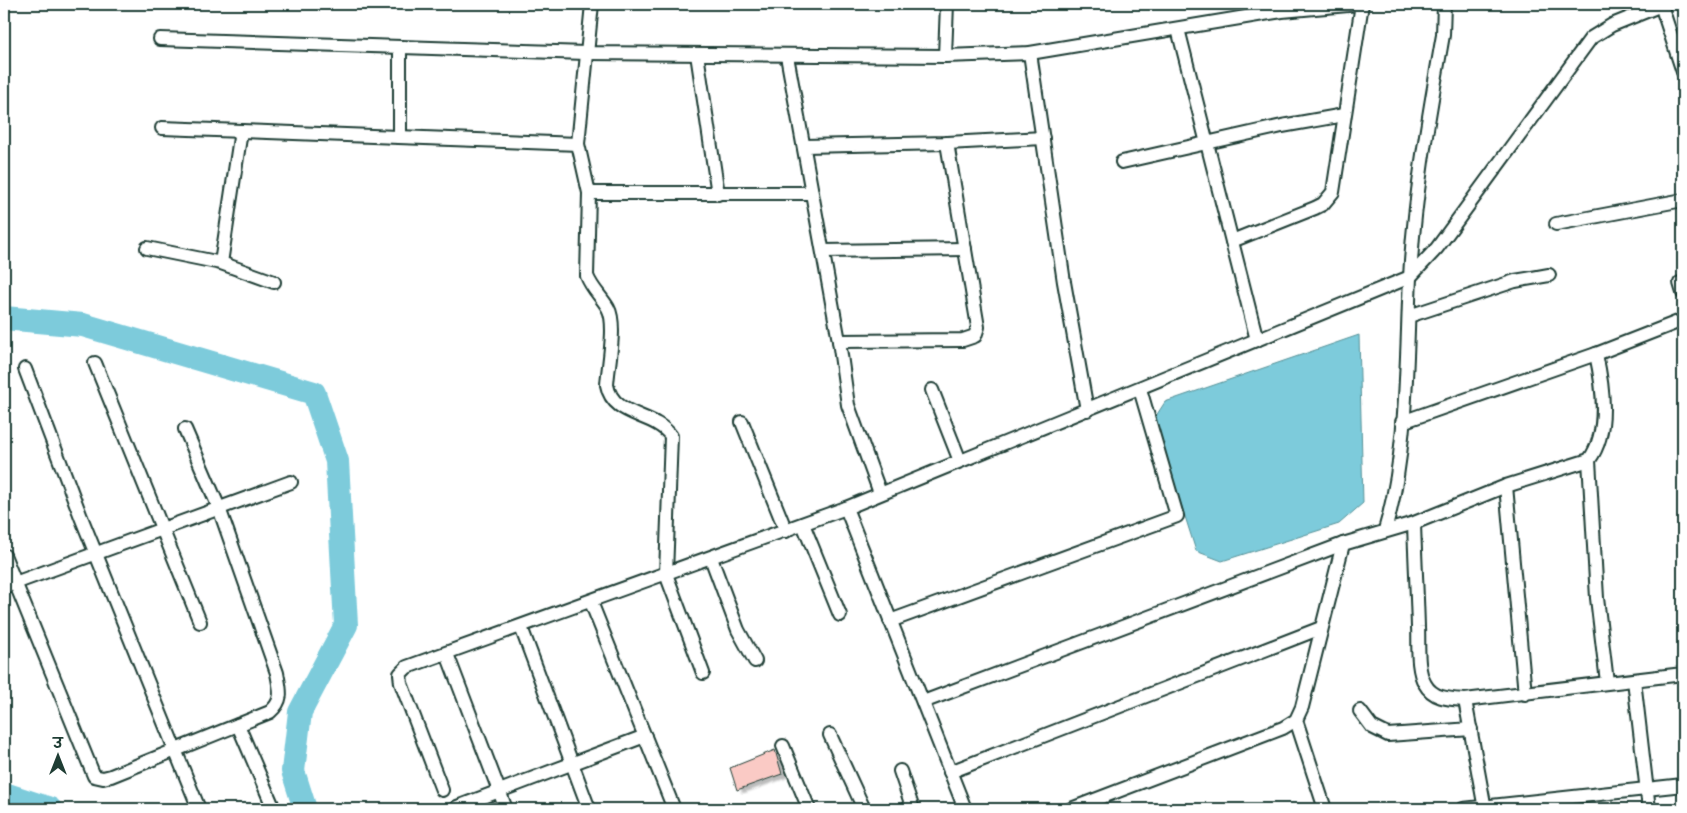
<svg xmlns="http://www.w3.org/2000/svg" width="1687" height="813" viewBox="0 0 1687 813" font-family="Mynerve,'Playpen Sans Deva',sans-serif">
<defs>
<filter id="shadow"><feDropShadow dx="5.5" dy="3" stdDeviation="1" flood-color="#0004"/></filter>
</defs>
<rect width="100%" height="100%" fill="#fff"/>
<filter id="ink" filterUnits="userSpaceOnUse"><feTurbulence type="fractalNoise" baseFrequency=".02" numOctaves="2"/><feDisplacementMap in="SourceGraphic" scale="10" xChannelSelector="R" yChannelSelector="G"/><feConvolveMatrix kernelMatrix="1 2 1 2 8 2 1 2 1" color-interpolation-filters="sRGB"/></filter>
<g filter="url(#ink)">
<path fill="#7dcbdb" stroke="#579298" d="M 1359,335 L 1363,503 L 1339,524 L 1222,561 L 1196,551 L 1154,419 L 1165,402 Z"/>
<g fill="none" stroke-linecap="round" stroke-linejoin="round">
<g stroke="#7dcbdb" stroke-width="24">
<path d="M 4,318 L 83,325 L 314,393 L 337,461 L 346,625 L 300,712 L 293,771 L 305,809"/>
<path d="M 4,794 L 50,809"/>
</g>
</g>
<path fill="#facac5" stroke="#1f3d34" filter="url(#shadow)" d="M 775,750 L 782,774 L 737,790 L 730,768 Z"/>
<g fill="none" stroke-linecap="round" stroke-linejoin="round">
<defs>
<g id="minor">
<path d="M 592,4 L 578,144 L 589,193 L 587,276 C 592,289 601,296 608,308 C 617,324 608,366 607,385 C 613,418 654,412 671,436 L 666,574 L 703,673"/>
<path d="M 1661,5 L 1683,72"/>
<path d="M 1178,29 L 1257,340"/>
<path d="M 160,39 L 586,53 L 945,56 L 1030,53 L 1282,11 L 1359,4"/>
<path d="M 400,47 L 400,137"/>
<path d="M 1030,53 L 1064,282 L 1087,410"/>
<path d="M 697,54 L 718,194"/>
<path d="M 787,56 L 839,341 L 848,405 L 880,493"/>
<path d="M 945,56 L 947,4"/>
<path d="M 162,128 L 578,144"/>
<path d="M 804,146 L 947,143 L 1043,138"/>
<path d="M 1122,162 L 1282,126 L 1344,115"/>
<path d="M 589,193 L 811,193"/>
<path d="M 1556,224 L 1683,200"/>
<path d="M 1232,241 L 1315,208 L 1323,204 L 1333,192 L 1362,4"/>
<path d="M 147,248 L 221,263 L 274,282"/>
<path d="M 823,251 L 965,249"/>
<path d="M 221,263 L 241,131"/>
<path d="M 1680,283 L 1683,293"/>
<path d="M 1409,316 L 1515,281 L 1549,275"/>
<path d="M 839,341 L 963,340 L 975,336 L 978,327 L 947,143"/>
<path d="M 95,363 L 200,622"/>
<path d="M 25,369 L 81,517 L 199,809"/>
<path d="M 932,390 L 960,461"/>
<path d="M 742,422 L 786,531"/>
<path d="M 1402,422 L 1596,354"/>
<path d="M 1589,460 L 1597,598 L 1607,682"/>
<path d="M 1506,486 L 1525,694"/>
<path d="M 1414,523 C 1415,557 1417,592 1418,627 C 1419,643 1416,669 1425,684 C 1433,699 1450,699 1465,700"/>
<path d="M 803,524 L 840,615"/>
<path d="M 1385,530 C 1408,453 1406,358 1410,278 C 1414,197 1429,115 1443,35 L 1444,4"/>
<path d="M 4,555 L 94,776 L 103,778 L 111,776 L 270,712 C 284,700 280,690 277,673 L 219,508 L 185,429"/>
<path d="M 711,558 L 738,630 L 755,661"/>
<path d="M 4,587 L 291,482"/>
<path d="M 591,602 L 674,809"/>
<path d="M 890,621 L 1177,516 L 1140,389"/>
<path d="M 521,627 L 589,809"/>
<path d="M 447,654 L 506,809"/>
<path d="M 1634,680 L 1649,809"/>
<path d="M 923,702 L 1343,544 L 1414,523 L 1506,486 L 1589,460 C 1610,432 1603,386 1596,354 L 1683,320"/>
<path d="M 1360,711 L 1372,727 L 1388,735 L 1471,729"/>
<path d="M 1296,720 L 1325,809"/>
<path d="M 238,725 L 274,809"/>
<path d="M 830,735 L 864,809"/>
<path d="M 783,746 L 809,809"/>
<path d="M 900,771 L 913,809"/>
<path d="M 950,772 L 1321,628"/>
<path d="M 442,790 L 401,683 L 400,674 L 407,667 L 846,508"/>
<path d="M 457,807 L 645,736"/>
<path d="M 965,809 L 846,508 L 1410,277 L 1437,248 L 1591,38 L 1612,25 L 1664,4"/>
<path d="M 1071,809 L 1283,728 L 1296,720 L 1302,707 L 1343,544"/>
<path d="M 1463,809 L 1683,785"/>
<path d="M 1485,809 L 1465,700 L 1683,674"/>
</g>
</defs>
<use href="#minor" stroke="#1f3d34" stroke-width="16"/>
<use href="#minor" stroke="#fff" stroke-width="12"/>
</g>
</g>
<rect width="1687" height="813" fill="none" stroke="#fff" stroke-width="20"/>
<rect x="10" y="10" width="1667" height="793" fill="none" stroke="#1f3d34" stroke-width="2" filter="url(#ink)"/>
<g transform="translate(58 756)" stroke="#ffffff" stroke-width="4" paint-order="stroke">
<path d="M0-4L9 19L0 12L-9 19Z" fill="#1f3d34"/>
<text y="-8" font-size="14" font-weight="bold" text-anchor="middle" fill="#1f3d34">उ</text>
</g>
</svg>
